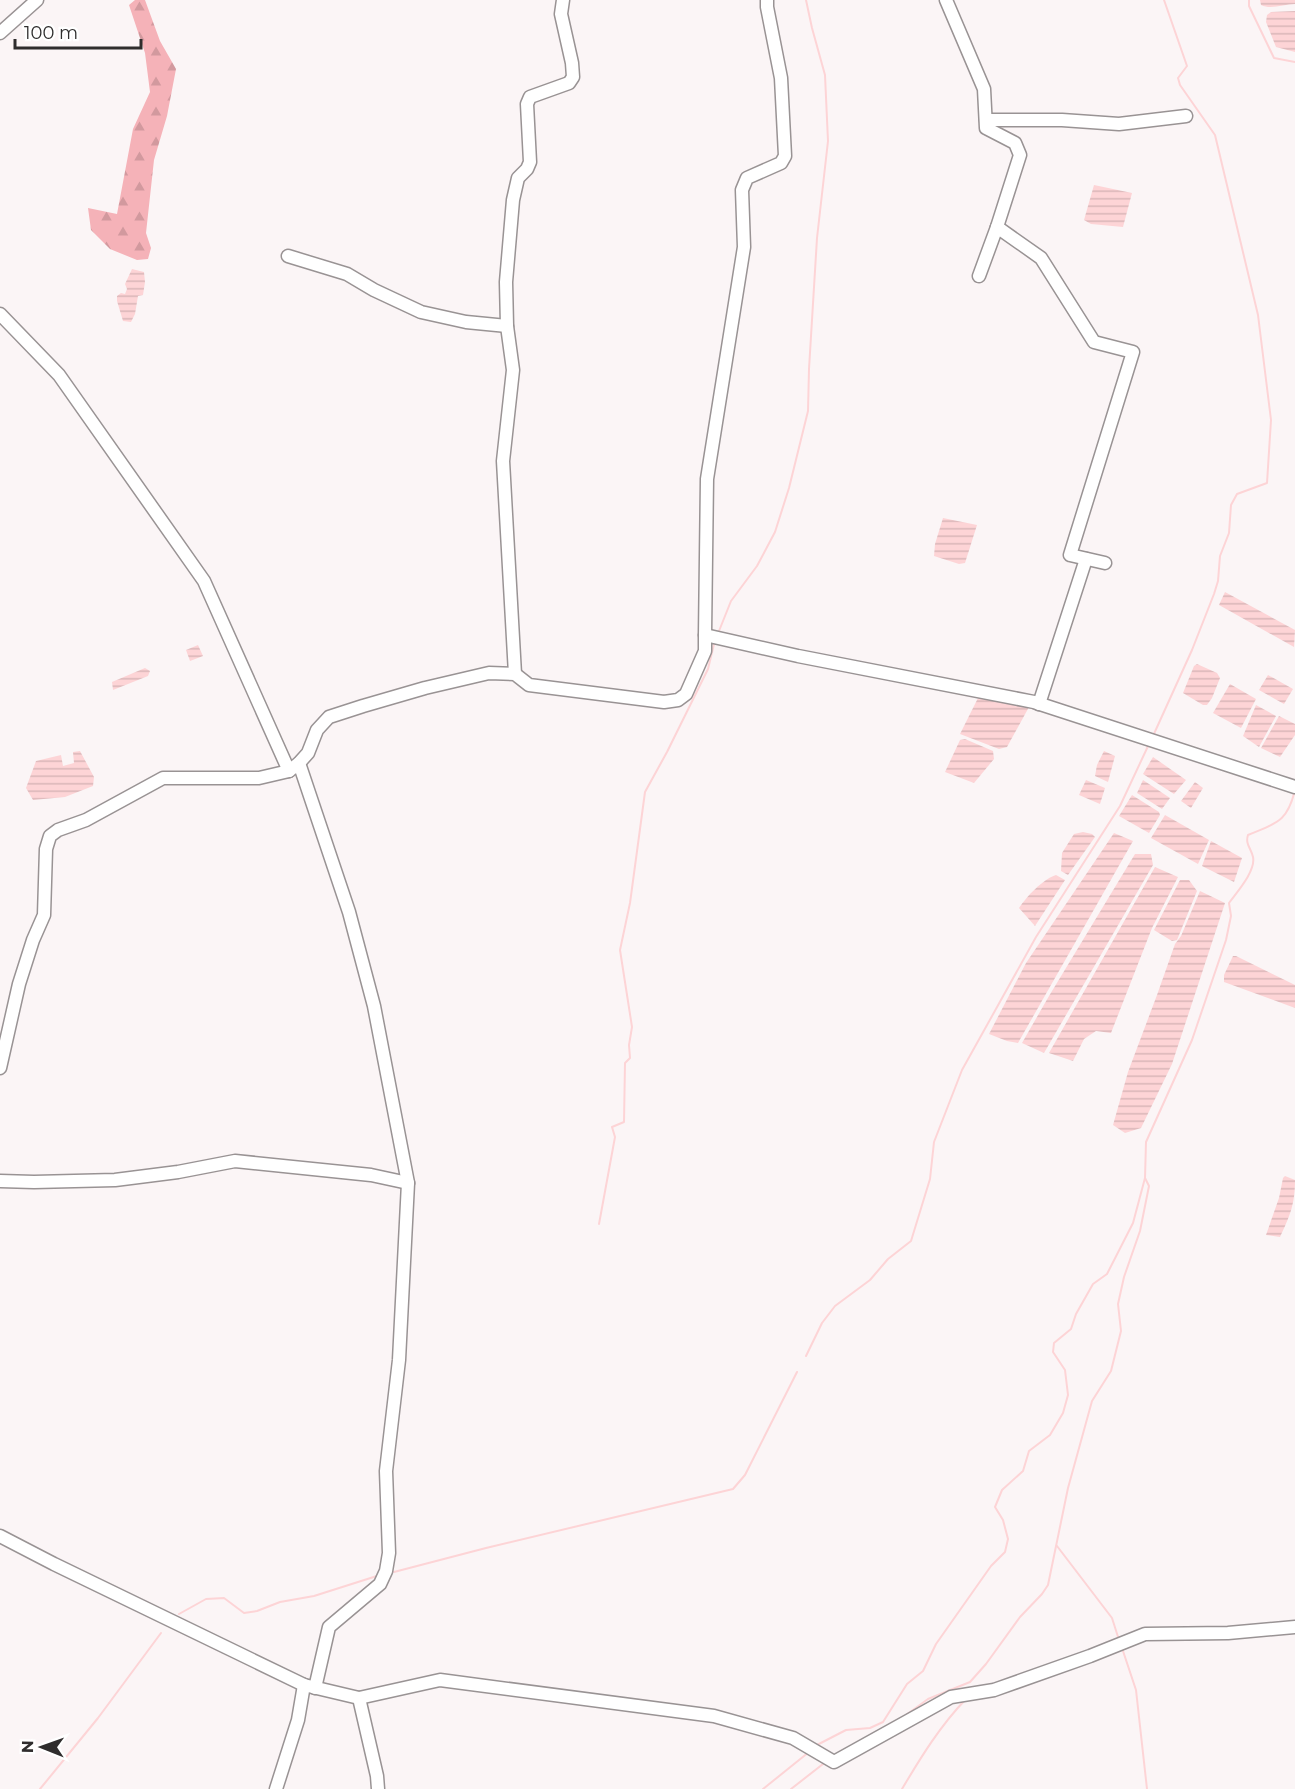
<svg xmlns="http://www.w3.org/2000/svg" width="1295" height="1789" viewBox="0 0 1295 1789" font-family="Montserrat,sans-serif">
<defs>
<pattern id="forest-firs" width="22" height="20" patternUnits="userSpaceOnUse" patternTransform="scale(1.5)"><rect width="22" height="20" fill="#f5b2b8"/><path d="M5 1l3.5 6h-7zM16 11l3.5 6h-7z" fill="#d2999e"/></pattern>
<pattern id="water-rules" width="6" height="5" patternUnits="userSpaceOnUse" patternTransform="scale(1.5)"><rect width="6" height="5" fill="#fdd4d6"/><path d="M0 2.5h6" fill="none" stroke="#d9b6b8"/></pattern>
</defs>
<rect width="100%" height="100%" fill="#fbf5f6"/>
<path fill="url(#forest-firs)" d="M 135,0 L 145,0 L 160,41 L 176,69 L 167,116 L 154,160 L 146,233 L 151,248 L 148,259 L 137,260 L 110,249 L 91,230 L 88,208 L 117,214 L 133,129 L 150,92 L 145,53 L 129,5 Z"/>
<g fill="url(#water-rules)">
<path d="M 1260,0 L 1295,0 L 1295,4 C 1284,4 1271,10 1261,5 Z"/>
<path d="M 1295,11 L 1295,52 L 1276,47 L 1266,22 L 1267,15 L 1271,12 Z"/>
<path d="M 1094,185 L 1132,193 L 1123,227 L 1091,224 L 1084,220 Z"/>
<path d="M 132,269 L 144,272 L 145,282 L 143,295 L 138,296 L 135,314 L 131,322 L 123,321 L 117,301 L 117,296 L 121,293 L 125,294 L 127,289 L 125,284 Z"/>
<path d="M 943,518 L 977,525 L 965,563 L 959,564 L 934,556 L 935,544 Z"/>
<path d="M 1225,592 L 1295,630 L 1294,647 L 1219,605 Z"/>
<path d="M 198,645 L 203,656 L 190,661 L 186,650 Z"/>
<path d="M 1197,664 L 1217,673 L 1220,678 L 1212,698 L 1207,705 L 1203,705 L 1183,693 L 1194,666 Z"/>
<path d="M 145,668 L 150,671 L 148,676 L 113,690 L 112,682 Z"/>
<path d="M 1268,675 L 1293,689 L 1284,704 L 1259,690 Z"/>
<path d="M 1230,684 L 1256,699 L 1241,728 L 1213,713 Z"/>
<path d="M 980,694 L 1029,707 L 1007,747 L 999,749 L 960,734 Z"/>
<path d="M 1256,705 L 1276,716 L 1259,747 L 1243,736 Z"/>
<path d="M 1279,716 L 1295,724 L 1295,735 L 1280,757 L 1261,748 Z"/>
<path d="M 965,739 L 993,751 L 994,759 L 974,783 L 945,772 L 960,740 Z"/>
<path d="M 80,751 L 94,777 L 93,786 L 65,797 L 33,800 L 26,788 L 36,761 L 61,755 L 63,766 L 74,763 L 73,752 Z"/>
<path d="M 1104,751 L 1115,756 L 1108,782 L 1095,776 L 1097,765 Z"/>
<path d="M 1153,757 L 1186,780 L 1174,794 L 1143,774 Z"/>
<path d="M 1086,780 L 1105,788 L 1100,804 L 1079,795 Z"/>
<path d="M 1143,780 L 1170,798 L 1162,809 L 1137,793 Z"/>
<path d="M 1195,782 L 1203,788 L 1191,808 L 1181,801 Z"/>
<path d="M 1132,795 L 1159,812 L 1160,815 L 1149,833 L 1119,816 Z"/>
<path d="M 1165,815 L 1209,840 L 1198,864 L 1151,838 Z"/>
<path d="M 1083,832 L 1092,834 L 1095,837 L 1068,875 L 1061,871 L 1062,853 L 1074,834 Z"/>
<path d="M 1114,833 L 1133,841 L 1018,1043 L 1007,1041 L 989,1034 L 1026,963 Z"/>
<path d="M 1211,841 L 1242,858 L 1234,882 L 1202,866 Z"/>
<path d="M 1135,854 L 1151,854 L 1153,865 L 1044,1053 L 1022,1043 L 1049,996 Z"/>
<path d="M 1155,867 L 1178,877 L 1152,928 L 1111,1033 L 1096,1031 L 1084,1039 L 1073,1061 L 1049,1053 Z"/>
<path d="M 1056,875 L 1065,880 L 1035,926 L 1019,908 C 1027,896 1042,880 1056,875 Z"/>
<path d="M 1180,880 L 1189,880 L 1197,891 L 1177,940 L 1172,941 L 1154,930 Z"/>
<path d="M 1200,891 L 1225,903 L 1172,1064 L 1141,1128 L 1125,1133 L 1113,1125 L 1128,1072 L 1157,995 L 1175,944 L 1181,936 Z"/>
<path d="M 1233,956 L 1236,956 L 1295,985 L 1295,1008 L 1224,982 L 1224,975 Z"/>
<path d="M 1285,1176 L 1295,1180 C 1295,1204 1290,1216 1280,1237 L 1266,1235 L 1279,1198 L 1283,1178 Z"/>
</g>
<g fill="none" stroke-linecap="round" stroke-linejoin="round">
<g stroke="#fdd4d6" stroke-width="2">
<path d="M 1249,0 L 1249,6 L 1274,58 L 1295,62"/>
<path d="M 719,631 L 731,601 L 757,566 L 775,532 L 789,488 L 808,411 L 809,369 L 817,238 L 828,141 L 825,75 L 812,28 L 806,0"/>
<path d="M 1153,736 L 1192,650 L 1214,594 L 1218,581 L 1220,556 L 1229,533 L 1231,505 L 1237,494 L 1267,483 L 1271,420 L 1258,315 L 1215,135 L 1180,85 L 1178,78 L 1187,66 L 1164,0"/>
<path d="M 599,1224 L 615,1137 L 612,1127 L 624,1122 L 625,1063 L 630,1058 L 629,1045 L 632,1027 L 620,950 L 630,903 L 645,792 L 667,752 L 708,669 L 715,640"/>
<path d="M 806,1356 L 822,1323 L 835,1306 L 870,1280 L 888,1259 L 911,1241 L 930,1179 L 934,1142 L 962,1070 L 1036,937 L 1120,806 L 1149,744"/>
<path d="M 1057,1546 L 1112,1618 L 1119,1640"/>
<path d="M 394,1572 L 486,1548 L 733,1489 L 745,1475 L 797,1372"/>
<path d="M 179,1614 L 206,1599 L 224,1598 L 244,1613 L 257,1611 L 280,1602 L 314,1596 L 380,1575"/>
<path d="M 1122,1648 L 1136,1690 L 1147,1789"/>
<path d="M 906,1715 L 928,1699 L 970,1682 L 986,1664 L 1020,1617 L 1042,1594 L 1048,1585 L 1068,1488 L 1092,1401 L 1111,1371 L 1121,1331 L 1118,1304 L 1124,1277 L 1140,1231 L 1149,1186 L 1145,1178"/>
<path d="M 815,1746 L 846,1730 L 870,1728 L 883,1722 L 907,1684 L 923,1671 L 936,1644 L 991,1566 L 1005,1552 L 1008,1539 L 1003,1520 L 995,1507 L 1002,1490 L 1023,1471 L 1029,1451 L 1050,1435 L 1063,1413 L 1068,1395 L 1065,1370 L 1053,1352 L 1054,1343 L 1071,1329 L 1076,1314 L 1093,1284 L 1107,1274 L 1133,1223 L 1145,1178 L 1146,1142 L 1192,1040 L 1226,940 L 1231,916 L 1229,903 C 1237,892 1256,871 1253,857 C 1251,848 1245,844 1248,835 C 1276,823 1287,823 1295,790"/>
<path d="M 40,1789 L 98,1718 L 161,1633"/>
<path d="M 763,1789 L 809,1752"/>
<path d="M 791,1789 L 823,1764"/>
<path d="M 902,1789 C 921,1757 940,1726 966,1699"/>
</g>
<defs>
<g id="minor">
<path d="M 946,0 L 984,89 L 986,128 L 1015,143 L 1020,155 L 997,227 L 979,276"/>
<path d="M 0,33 L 37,0"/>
<path d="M 986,120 L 1062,120 L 1119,124 L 1186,116"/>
<path d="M 997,227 L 1041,258 L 1094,342 L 1133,352 L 1070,555 L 1105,563"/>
<path d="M 288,256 L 347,274 L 374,290 L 421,312 L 466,322 L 507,326"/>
<path d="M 0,314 L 59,375 L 204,581 L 289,771"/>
<path d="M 705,635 L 707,479 L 744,247 L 742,190 L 747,178 L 781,163 L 785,156 L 781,78 L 767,7 L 767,0"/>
<path d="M 515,674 L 503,461 L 513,370 L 507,326 L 506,282 L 513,200 L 518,178 L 527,169 L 530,162 L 527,104 L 530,97 L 569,83 L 573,77 L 572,63 L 561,14 L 563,0"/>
<path d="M 1039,704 L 1086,559"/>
<path d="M 299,763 L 349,912 L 374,1006 L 408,1183 L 399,1360 L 386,1471 L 389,1553 L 386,1571 L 380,1584 L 329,1627 L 315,1688"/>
<path d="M 0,1068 L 19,984 L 33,940 L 44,915 L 46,849 L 50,836 L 58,830 L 86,820 L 163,778 L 259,778 L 289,771 L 299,763 L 308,753 L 317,730 L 329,717 L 363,706 L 425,688 L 489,673 L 515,674 L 529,685 L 664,702 L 678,700 L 686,694 L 705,651 L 705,635 L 798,656 L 1034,702 L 1295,787"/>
<path d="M 0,1181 L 34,1182 L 115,1180 L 178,1172 L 235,1161 L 371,1175 L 408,1183"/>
<path d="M 0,1536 L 54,1564 L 304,1685 L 359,1698 L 440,1680 L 714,1716 L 793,1738 L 834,1762 L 951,1697 L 994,1690 L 1090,1656 L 1145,1634 L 1228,1633 L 1295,1627"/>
<path d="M 359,1698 L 377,1776 L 378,1789"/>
<path d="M 276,1789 L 298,1720 L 304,1685"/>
</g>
</defs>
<use href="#minor" stroke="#999394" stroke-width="15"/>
<use href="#minor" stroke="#fff" stroke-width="12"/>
</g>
<g transform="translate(42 1747) rotate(271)" stroke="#ffffff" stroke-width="4.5" paint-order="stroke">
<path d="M0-4.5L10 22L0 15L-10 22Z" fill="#2f2d2d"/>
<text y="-9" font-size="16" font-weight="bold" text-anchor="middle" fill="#2f2d2d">N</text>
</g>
<path d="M15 39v9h126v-9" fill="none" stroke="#2f2d2d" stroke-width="3"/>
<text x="24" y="39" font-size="18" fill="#2f2d2d" stroke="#ffffff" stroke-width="4.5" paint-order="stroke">100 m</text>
</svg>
